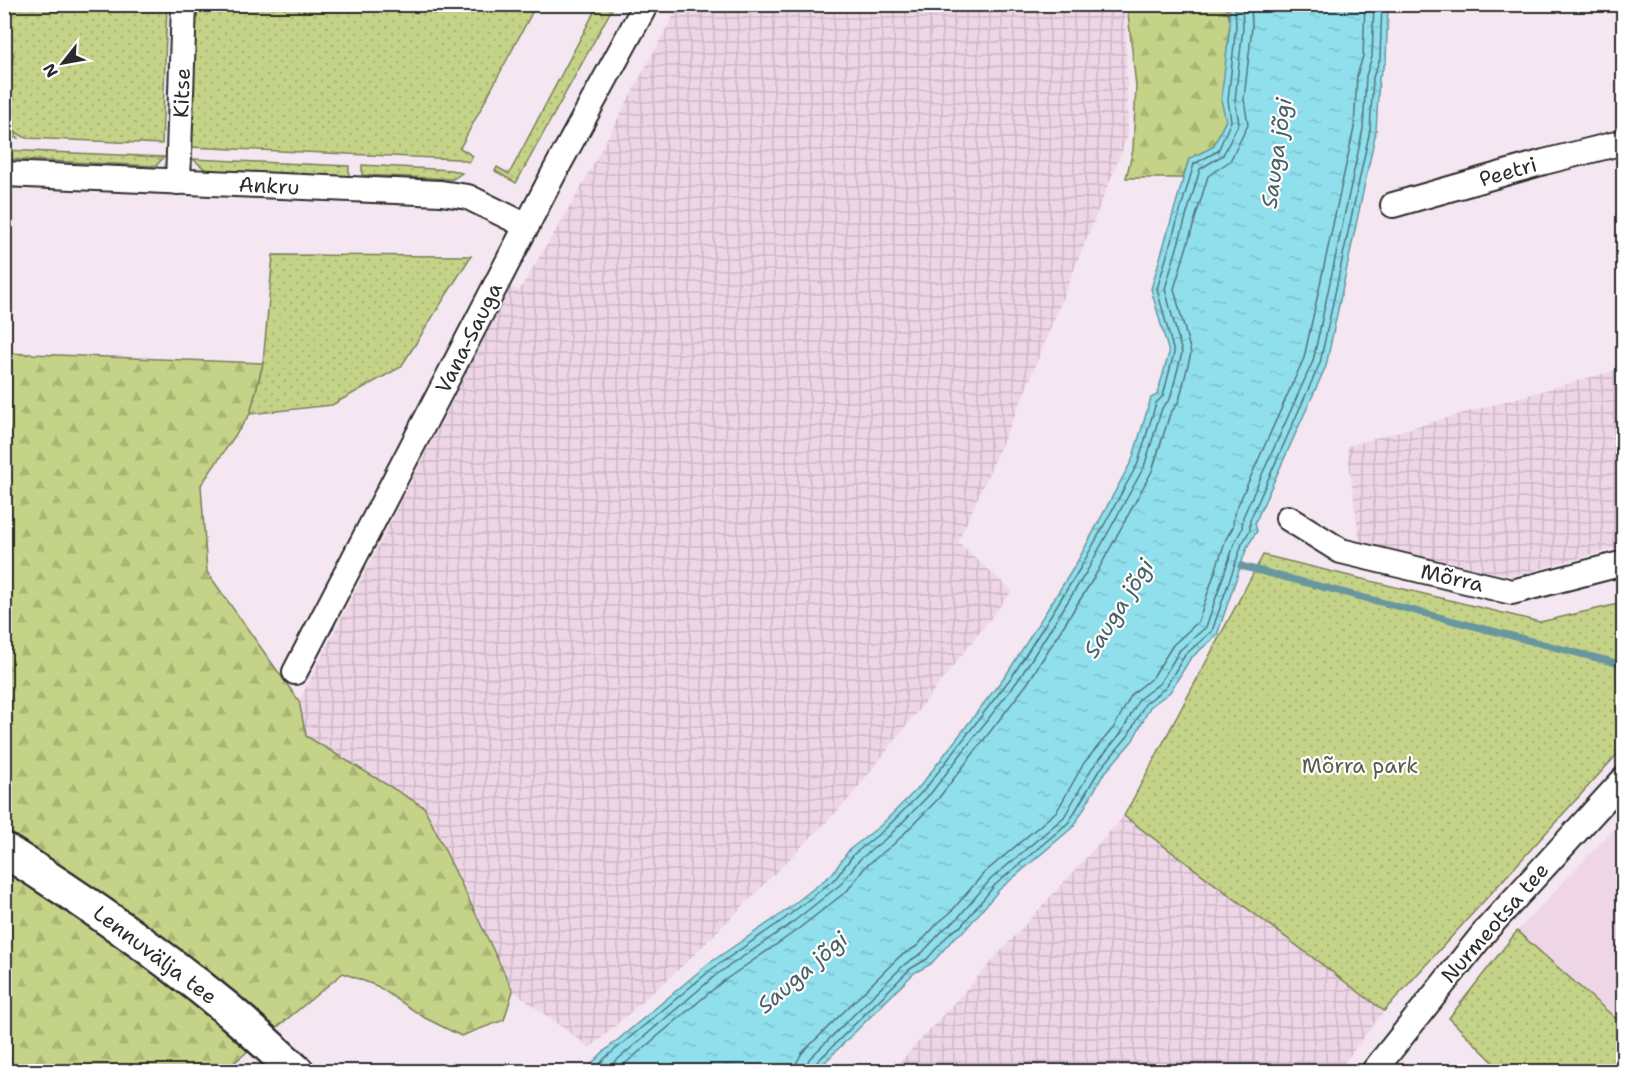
<svg xmlns="http://www.w3.org/2000/svg" width="1628" height="1076" viewBox="0 0 1628 1076" font-family="'Shantell Sans',sans-serif">
<defs>
<pattern id="industrial-grid" width="8" height="8" patternUnits="userSpaceOnUse" patternTransform="scale(1.5)"><rect width="8" height="8" fill="#eed6e7"/><path d="M0 4h8M4 0v8" fill="none" stroke="#ccb8c6"/></pattern>
<pattern id="grass-dots" width="8" height="8" patternUnits="userSpaceOnUse" patternTransform="scale(1.5)"><rect width="8" height="8" fill="#c4d387"/><path d="M2 2h.1M6 6h.1" fill="none" stroke="#a9b575" stroke-width="1.8" stroke-linecap="round"/></pattern>
<pattern id="forest-firs" width="22" height="20" patternUnits="userSpaceOnUse" patternTransform="scale(1.5)"><rect width="22" height="20" fill="#c4d387"/><path d="M5 1l3.5 6h-7zM16 11l3.5 6h-7z" fill="#a9b575"/></pattern>
<pattern id="water-ripples" width="26" height="14" patternUnits="userSpaceOnUse" patternTransform="scale(1.5)"><rect width="26" height="14" fill="#90dfed"/><path d="M2 4q2-2 4 0t4 0M15 11q2-2 4 0t4 0" fill="none" stroke="#7cc0cb"/></pattern>
</defs>
<rect width="100%" height="100%" fill="#f5e7f1"/>
<filter id="ink" filterUnits="userSpaceOnUse"><feTurbulence type="fractalNoise" baseFrequency=".0167" numOctaves="2"/><feDisplacementMap in="SourceGraphic" scale="12" xChannelSelector="R" yChannelSelector="G"/><feConvolveMatrix kernelMatrix="1 2 1 2 8 2 1 2 1" color-interpolation-filters="sRGB"/></filter>
<g filter="url(#ink)">
<path fill="#eed6e7" d="M 1623,819 L 1623,1025 L 1517,931 Z"/>
<g fill="url(#industrial-grid)">
<path d="M 679,5 L 1125,5 L 1128,136 L 1022,399 L 958,542 L 1012,591 L 848,800 L 686,963 L 590,1048 L 513,991 L 424,807 L 306,736 L 299,701 L 510,287 L 519,291 L 574,200 Z"/>
<path d="M 1623,368 L 1623,546 L 1513,576 L 1360,547 L 1347,446 Z"/>
<path d="M 1124,816 L 1384,1011 L 1338,1071 L 891,1072 Z"/>
</g>
<g fill="url(#grass-dots)" stroke="#787f59" stroke-width="1.5">
<path d="M 13,5 L 167,5 L 162,144 L 26,138 L 5,126 L 5,90 L 14,54 L 5,47 L 5,16 L 13,8 Z"/>
<path d="M 193,5 L 536,5 L 460,148 L 473,156 L 469,162 L 457,159 L 413,157 L 189,147 Z"/>
<path d="M 598,5 L 614,5 L 516,183 L 495,171 L 497,167 L 509,174 Z"/>
<path d="M 5,150 L 164,157 L 156,166 L 5,159 Z"/>
<path d="M 193,159 L 349,166 L 349,176 L 206,170 Z"/>
<path d="M 362,165 L 451,170 L 462,173 L 453,179 L 362,175 Z"/>
<path d="M 273,255 L 471,256 L 401,367 L 332,405 L 250,414 L 263,363 Z"/>
<path d="M 1263,555 L 1540,622 L 1623,603 L 1623,748 L 1384,1011 L 1124,816 Z"/>
<path d="M 1517,931 L 1623,1025 L 1623,1071 L 1502,1071 L 1449,1018 Z"/>
</g>
<g fill="url(#forest-firs)" stroke="#787f59" stroke-width="1.5">
<path d="M 1127,5 L 1226,5 L 1230,22 L 1222,97 L 1226,120 L 1213,147 L 1189,159 L 1183,178 L 1126,178 L 1133,150 L 1136,86 Z"/>
<path d="M 5,113 L 18,138 L 5,137 Z"/>
<path d="M 5,353 L 263,363 L 250,414 L 201,485 L 207,572 L 299,701 L 306,736 L 424,807 L 513,991 L 504,1020 L 461,1036 L 425,1018 L 377,986 L 343,973 L 224,1071 L 5,1072 Z"/>
</g>
<path fill="url(#water-ripples)" stroke="#68979f" stroke-width="1.5" d="M 1229,5 L 1388,5 L 1386,61 L 1379,78 L 1376,131 L 1326,366 L 1255,523 L 1257,531 L 1247,547 L 1217,635 L 1190,659 L 1170,692 L 1150,707 L 1133,740 L 1103,775 L 1074,826 L 999,890 L 965,930 L 954,938 L 931,964 L 914,973 L 816,1071 L 585,1071 L 601,1054 L 708,964 L 780,915 L 832,874 L 849,850 L 880,826 L 921,785 L 1008,672 L 1076,564 L 1132,460 L 1151,398 L 1157,395 L 1169,353 L 1151,289 L 1189,159 L 1213,147 L 1226,120 L 1221,100 L 1230,26 Z"/>
<g fill="none" stroke-linecap="round" stroke-linejoin="round">
<g stroke="#537379" stroke-width="1.5">
<path d="M 593,1072 L 605,1058 L 712,969 L 783,920 L 836,878 L 854,854 L 884,830 L 925,789 L 1013,675 L 1081,567 L 1138,463 L 1156,403 L 1163,396 L 1174,353 L 1157,289 L 1194,164 L 1218,151 L 1231,121 L 1228,100 L 1236,26 L 1235,4"/>
<path d="M 603,1072 L 716,975 L 788,926 L 841,884 L 859,860 L 889,836 L 931,793 L 1019,679 L 1087,571 L 1144,467 L 1162,408 L 1170,399 L 1182,353 L 1165,289 L 1200,169 L 1223,155 L 1239,123 L 1235,100 L 1243,27 L 1242,4"/>
<path d="M 615,1072 L 722,982 L 793,933 L 847,891 L 866,866 L 895,843 L 938,799 L 1027,684 L 1095,576 L 1152,471 L 1170,414 L 1179,401 L 1191,353 L 1174,289 L 1208,176 L 1230,161 L 1248,125 L 1244,99 L 1252,27 L 1251,4"/>
<path d="M 795,1072 L 797,1062 L 802,1053 L 899,957 L 917,946 L 939,922 L 950,913 L 984,873 L 1057,811 L 1084,763 L 1114,727 L 1132,694 L 1153,677 L 1173,645 L 1198,622 L 1226,539 L 1233,527 L 1234,514 L 1304,358 L 1354,128 L 1357,76 L 1363,56 L 1365,4"/>
<path d="M 804,1072 L 809,1059 L 905,964 L 922,953 L 945,928 L 956,920 L 990,880 L 1064,817 L 1092,768 L 1122,732 L 1139,699 L 1160,683 L 1180,650 L 1206,627 L 1235,542 L 1242,529 L 1243,517 L 1313,361 L 1363,129 L 1366,76 L 1372,57 L 1374,4"/>
<path d="M 812,1072 L 814,1065 L 910,969 L 927,959 L 950,933 L 961,926 L 995,885 L 1069,822 L 1098,772 L 1128,736 L 1145,704 L 1165,688 L 1185,655 L 1212,631 L 1242,544 L 1250,530 L 1250,520 L 1320,363 L 1370,130 L 1373,77 L 1380,59 L 1382,4"/>
</g>
<path stroke="#68979f" stroke-width="7" d="M 1241,566 L 1624,665"/>
<defs>
<g id="street">
<path d="M 4,174 L 441,193 L 468,197 L 527,226"/>
<path d="M 178,182 L 184,4"/>
<path d="M 1393,205 L 1544,162 L 1624,142"/>
<path d="M 1288,518 L 1341,551 L 1512,592 L 1624,563"/>
<path d="M 295,672 L 555,171 L 646,4"/>
<path d="M 1373,1072 L 1487,929 L 1624,779"/>
</g>
<path id="secondary" d="M 4,850 C 81,898 155,950 225,1007 C 250,1028 273,1050 297,1072"/>
</defs>
<use href="#street" stroke="#2b2b2b" stroke-width="28"/>
<use href="#secondary" stroke="#2b2b2b" stroke-width="38"/>
<use href="#street" stroke="#fff" stroke-width="24"/>
<use href="#secondary" stroke="#fff" stroke-width="33"/>
</g>
</g>
<g text-anchor="middle" stroke-width="4.5" stroke-linejoin="round" paint-order="stroke">
<g font-size="21" fill="#2b2b2b" stroke="#fff">
<text transform="translate(182 93) rotate(-88)" y="7">Kitse</text>
<text transform="translate(1508 172) rotate(-16)" y="7">Peetri</text>
<text transform="translate(269 186) rotate(3)" y="7">Ankru</text>
<text transform="translate(469 338) rotate(-63)" y="7">Vana-Sauga</text>
<text transform="translate(1452 578) rotate(13)" y="7">Mõrra</text>
<text transform="translate(1495 923) rotate(-49)" y="7">Nurmeotsa tee</text>
<text transform="translate(155 955) rotate(37)" y="7">Lennuvälja tee</text>
</g>
<g font-size="21" fill="#595d47" stroke="#fff">
<text x="1360" y="773">Mõrra park</text>
</g>
<g font-size="22" font-style="italic" fill="#496165" stroke="#fff">
<text transform="translate(1276 153) rotate(-82)" y="8">Sauga jõgi</text>
<text transform="translate(1118 608) rotate(-58)" y="8">Sauga jõgi</text>
<text transform="translate(802 972) rotate(-41)" y="8">Sauga jõgi</text>
</g>
</g>
<rect width="1628" height="1076" fill="none" stroke="#fff" stroke-width="24"/>
<rect x="12" y="12" width="1604" height="1052" fill="none" stroke="#2b2b2b" stroke-width="2" filter="url(#ink)"/>
<g transform="translate(63 63) rotate(239)" stroke="#ffffff" stroke-width="4.5" paint-order="stroke">
<path d="M0-4.5L10 22L0 15L-10 22Z" fill="#2b2b2b"/>
<text y="-9" font-size="16" font-weight="bold" text-anchor="middle" fill="#2b2b2b">N</text>
</g>
</svg>
